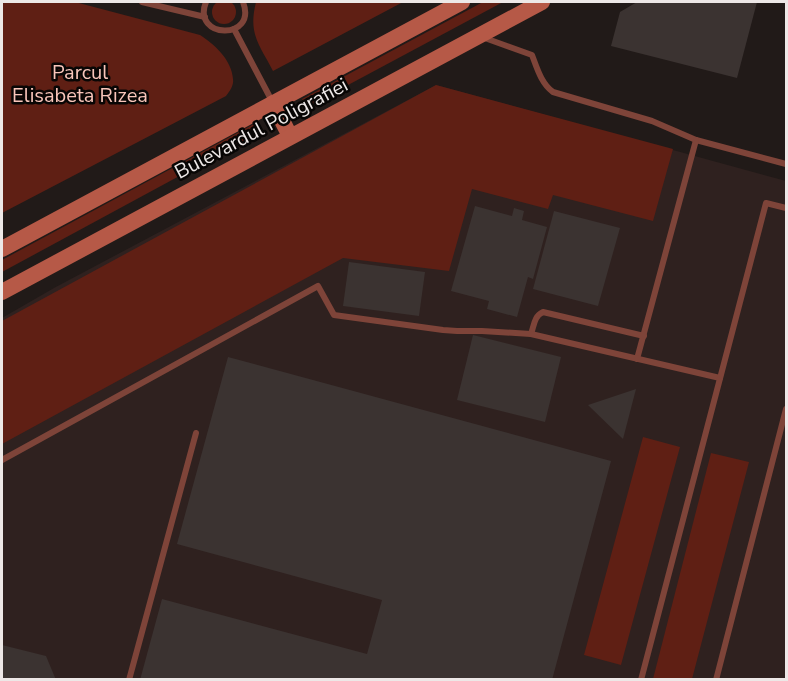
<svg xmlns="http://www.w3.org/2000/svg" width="788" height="681" viewBox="0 0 788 681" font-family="'Nunito Sans',sans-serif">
<rect width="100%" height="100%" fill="#211a18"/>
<path fill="#2f211f" d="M 436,85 L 786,181 L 786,679 L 2,679 L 2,318 L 54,288 Z"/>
<g fill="#5f1f14">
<circle cx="224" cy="12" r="12"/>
<path d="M 2,2 L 75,2 L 200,35 C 214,44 232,60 233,79 C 234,85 230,91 226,96 L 2,213 Z"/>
<path d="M 256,2 L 403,2 L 273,71 C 259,44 248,34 256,2 Z"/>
<path d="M 483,2 L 503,2 L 307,107 L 302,99 Z"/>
<path d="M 436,85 L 673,149 L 653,221 L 553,195 L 548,209 L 472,189 L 449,271 L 343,258 L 2,444 L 2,321 Z"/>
<path d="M 254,124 L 259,133 L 2,272 L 2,260 Z"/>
<path d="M 643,437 L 680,447 L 621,665 L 584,655 Z"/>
<path d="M 711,453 L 749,462 L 692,679 L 653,679 Z"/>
</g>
<g fill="#3b3331">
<path d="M 637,2 L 757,2 L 737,78 L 611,46 L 620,12 Z"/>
<path d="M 475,206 L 512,216 L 514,208 L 524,211 L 522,220 L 547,227 L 533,279 L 528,277 L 517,317 L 487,309 L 489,301 L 451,291 Z"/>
<path d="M 554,211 L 620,228 L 598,306 L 533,289 Z"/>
<path d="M 349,262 L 425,272 L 419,316 L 343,306 Z"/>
<path d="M 473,335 L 561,357 L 545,422 L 457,400 Z"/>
<path d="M 228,357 L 611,461 L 552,680 L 140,680 L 162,599 L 367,654 L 382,600 L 177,544 Z"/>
<path d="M 636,389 L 623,439 L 588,405 Z"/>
<path d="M 2,645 L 46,656 L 56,680 L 2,680 Z"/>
</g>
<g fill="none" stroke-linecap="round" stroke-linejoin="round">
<g stroke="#7e4439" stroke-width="6">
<path d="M 142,2 L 205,17"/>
<path d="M 206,2 C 191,39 258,41 243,2"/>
<path d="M 234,29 L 273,103"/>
<path d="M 482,37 L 532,55 C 537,68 541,83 553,92 L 652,121 L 696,140 L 786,164"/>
<path d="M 531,334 C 534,326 534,316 543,312 L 644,336"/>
<path d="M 637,359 L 696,140"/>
<path d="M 2,460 L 318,286 L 334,315 L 443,330 L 457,331 L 482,331 L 531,334 L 720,378"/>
<path d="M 129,680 L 196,433"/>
<path d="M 641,680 L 766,203 L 786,208"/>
<path d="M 716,680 L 786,409"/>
</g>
<g stroke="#b65947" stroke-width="16">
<path d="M 273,103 L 290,136"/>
<path d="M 2,249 L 462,2"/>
<path d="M 2,292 L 542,2"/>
</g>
</g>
<g text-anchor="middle" stroke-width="5" stroke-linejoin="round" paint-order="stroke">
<g font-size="20" fill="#f9c5ba" stroke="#080605">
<text x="80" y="79">Parcul<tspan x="80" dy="23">Elisabeta Rizea</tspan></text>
</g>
<g font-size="20" fill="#ede8e7" stroke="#080605">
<text transform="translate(261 128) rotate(-28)" y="7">Bulevardul Poligrafiei</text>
</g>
</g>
<rect width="788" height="681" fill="none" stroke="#ede8e7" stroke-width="6"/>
</svg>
